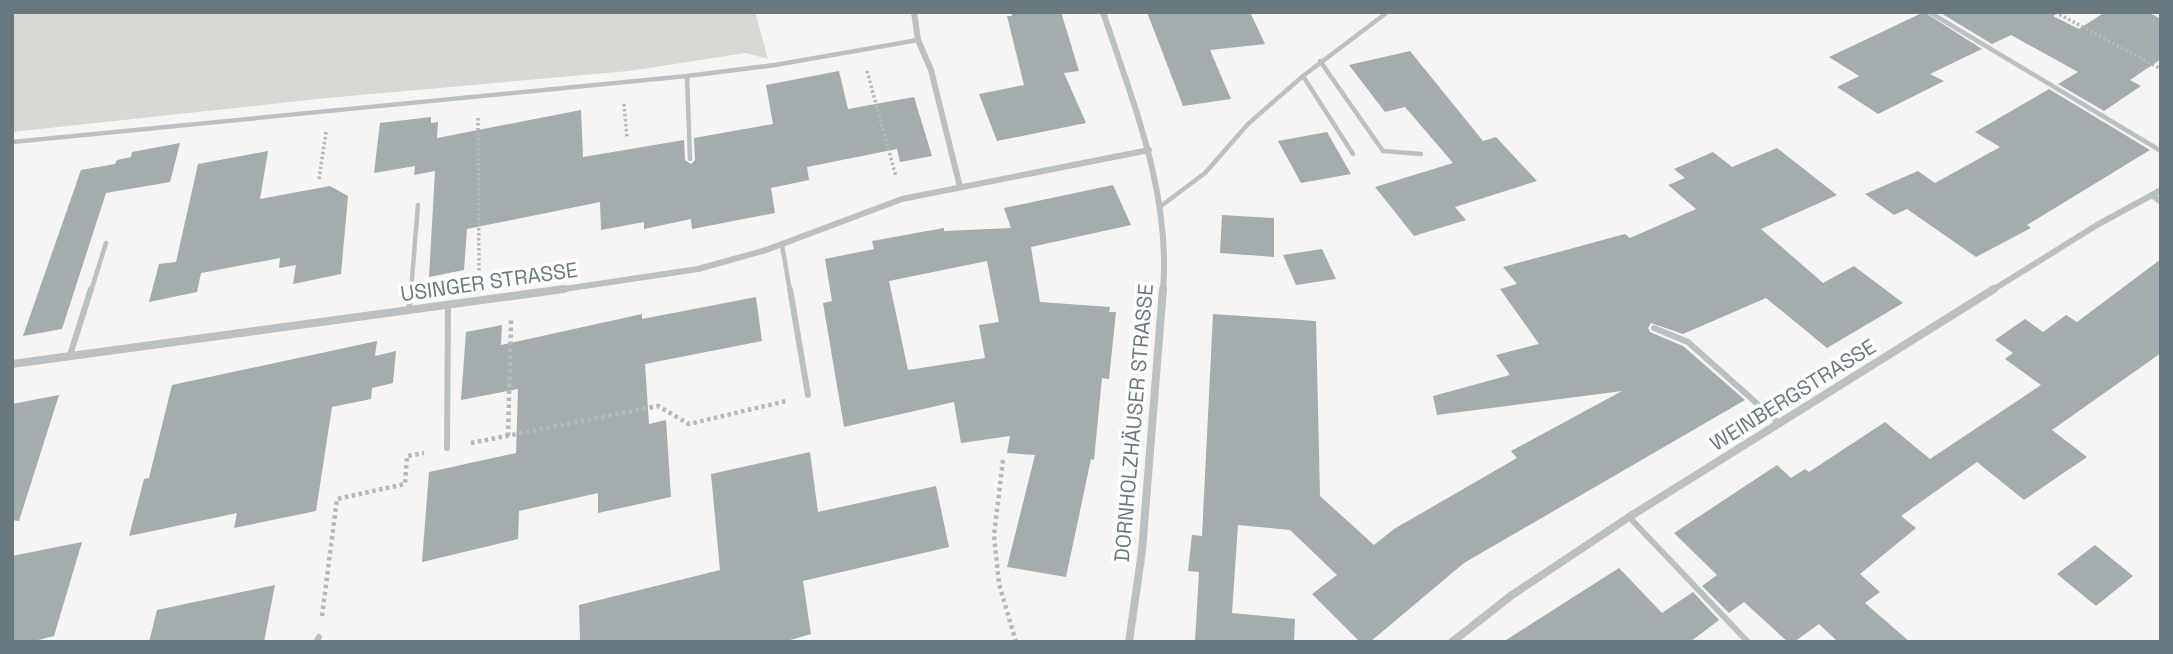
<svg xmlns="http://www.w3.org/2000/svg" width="2173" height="654" viewBox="0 0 2173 654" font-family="'Space Grotesk',sans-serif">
<rect width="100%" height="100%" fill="#f6f5f3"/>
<path fill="#d6dad2" d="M 12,12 L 755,12 L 768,59 L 746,53 L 629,71 L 327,98 L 12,132 Z"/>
<g fill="#a3acaf" fill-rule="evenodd">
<path d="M 1011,12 L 1061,12 L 1079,71 L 1064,73 L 1086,123 L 997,141 L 979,94 L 1024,85 L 1007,16 L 1012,16 Z"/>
<path d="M 1147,12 L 1250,12 L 1265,44 L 1210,50 L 1231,99 L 1183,106 Z"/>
<path d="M 1924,12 L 1982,49 L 1930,74 L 1944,81 L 1878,114 L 1837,87 L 1859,76 L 1829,57 Z"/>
<path d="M 1939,12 L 2060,12 L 2053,16 L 2079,29 L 2105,12 L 2148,12 L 2161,19 L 2161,59 L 2130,80 L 2141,86 L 2104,111 L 2058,84 L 2078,72 L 2011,35 L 1992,44 Z"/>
<path d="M 1410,51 L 1483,141 L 1496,137 L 1537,181 L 1455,207 L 1466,220 L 1414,236 L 1375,187 L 1453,163 L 1405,107 L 1385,112 L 1349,65 Z"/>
<path d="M 839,71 L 848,109 L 914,97 L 932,156 L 900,162 L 897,149 L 807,167 L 809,180 L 771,188 L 775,213 L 692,229 L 691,219 L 644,229 L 644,222 L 601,230 L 600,202 L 467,229 L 464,270 L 429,277 L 435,171 L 414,175 L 415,166 L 374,173 L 380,123 L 431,117 L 431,123 L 438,122 L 437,138 L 581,110 L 583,157 L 684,140 L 685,160 L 691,164 L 695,160 L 694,138 L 773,124 L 766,85 Z"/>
<path d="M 2049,89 L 2150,150 L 2027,225 L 2031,228 L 1976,257 L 1907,209 L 1894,215 L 1865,194 L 1918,171 L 1935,183 L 2000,147 L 1975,132 Z"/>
<path d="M 1327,132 L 1351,174 L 1301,183 L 1278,141 Z"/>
<path d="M 180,143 L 170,182 L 106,193 L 62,329 L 23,336 L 81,170 L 115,164 L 117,160 L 131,157 L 132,152 Z"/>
<path d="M 1777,148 L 1837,195 L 1761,229 L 1823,283 L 1854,266 L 1903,303 L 1827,348 L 1766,298 L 1683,334 L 1651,323 L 1648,328 L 1650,332 L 1683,346 L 1745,400 L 1464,563 L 1370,642 L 1360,642 L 1312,594 L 1337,575 L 1290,530 L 1238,525 L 1232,613 L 1295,619 L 1294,642 L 1195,642 L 1199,572 L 1188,571 L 1192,535 L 1202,536 L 1213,314 L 1316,321 L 1320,496 L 1374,545 L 1394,529 L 1517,458 L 1511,451 L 1622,391 L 1437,415 L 1433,396 L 1510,375 L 1496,355 L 1539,344 L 1500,289 L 1517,284 L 1503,267 L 1625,234 L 1630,238 L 1696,209 L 1668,185 L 1685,178 L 1674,169 L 1713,152 L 1732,167 Z"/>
<path d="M 268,151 L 260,199 L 330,186 L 348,196 L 341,274 L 293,284 L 296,265 L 279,268 L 280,258 L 201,273 L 197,292 L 149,302 L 159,264 L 176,262 L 198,164 Z"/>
<path d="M 1113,185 L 1131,225 L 1031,247 L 1040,302 L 1110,307 L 1109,312 L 1116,312 L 1109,379 L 1102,378 L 1094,460 L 1091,459 L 1066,577 L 1007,567 L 1035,455 L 1007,453 L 1010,436 L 961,443 L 954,402 L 844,427 L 823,303 L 832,301 L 825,259 L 874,249 L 872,241 L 944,228 L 944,231 L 1011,228 L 1004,208 ZM 987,261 L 999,322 L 979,325 L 985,358 L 908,370 L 889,281 Z"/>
<path d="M 1222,215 L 1274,218 L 1274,257 L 1220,253 Z"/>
<path d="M 1322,249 L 1336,279 L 1296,285 L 1283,255 Z"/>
<path d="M 2161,259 L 2161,353 L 2052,430 L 2087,457 L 2024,500 L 1977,462 L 1901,516 L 1916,528 L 1860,574 L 1880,592 L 1865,603 L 1910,642 L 1838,642 L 1819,624 L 1794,642 L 1788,642 L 1744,602 L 1729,613 L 1702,586 L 1717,575 L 1674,533 L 1777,465 L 1791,478 L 1805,469 L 1809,472 L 1885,422 L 1930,459 L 2041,385 L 2005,359 L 2013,353 L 1995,340 L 2025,319 L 2043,332 L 2066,315 L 2077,322 Z"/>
<path d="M 756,297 L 762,341 L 645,364 L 649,424 L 666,420 L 671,497 L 598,513 L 598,493 L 519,511 L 518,539 L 422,562 L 429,472 L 516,453 L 518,389 L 461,400 L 466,332 L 502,325 L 501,345 L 642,314 L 642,319 Z"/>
<path d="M 377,341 L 375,356 L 396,351 L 393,383 L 372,388 L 371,399 L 332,407 L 316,511 L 234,528 L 237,513 L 129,536 L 144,479 L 149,478 L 172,385 Z"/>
<path d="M 59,395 L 19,521 L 12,520 L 12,404 Z"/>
<path d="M 810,452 L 818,512 L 936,486 L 949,547 L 803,581 L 811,634 L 783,642 L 580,642 L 579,605 L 720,570 L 711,474 Z"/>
<path d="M 82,542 L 54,636 L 30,642 L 12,642 L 12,556 Z"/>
<path d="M 2095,545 L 2133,576 L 2096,606 L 2057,574 Z"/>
<path d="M 1619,568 L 1662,613 L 1693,592 L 1719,620 L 1690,642 L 1503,642 Z"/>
<path d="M 275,585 L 264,642 L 149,642 L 157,610 Z"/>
</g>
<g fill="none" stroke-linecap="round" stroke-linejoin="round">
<g stroke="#b5b9ba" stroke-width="3.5" stroke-dasharray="2.5 2.5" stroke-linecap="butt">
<path d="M 2055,12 L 2161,69"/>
<path d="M 867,71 L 896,177"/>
<path d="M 624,104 L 627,138"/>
<path d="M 478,118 L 479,277"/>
<path d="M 319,179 L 326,132"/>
</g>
<g stroke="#b5b9ba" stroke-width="4.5" stroke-dasharray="3.5 3.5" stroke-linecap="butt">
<path d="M 508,436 L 511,319"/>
<path d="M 471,443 L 658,406 L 689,424 L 786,401"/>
<path d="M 1003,460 L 994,535 L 999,584 L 1016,642"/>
<path d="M 322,616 L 337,499 L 405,484 L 407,456 L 424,453"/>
</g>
<g stroke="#bbc0c2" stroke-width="4.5">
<path d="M 1929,12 L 2161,151"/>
<path d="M 1320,61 L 1383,151 L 1421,154"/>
<path d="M 687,76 L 690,159"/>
<path d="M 1303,76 L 1353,154"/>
<path d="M 12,142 L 687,76 L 775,65 L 918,40"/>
<path d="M 1161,206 L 1205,173 L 1248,124 L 1303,76 L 1385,14"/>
<path d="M 782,245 L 790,291"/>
<path d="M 91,291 L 106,243"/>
<path d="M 411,291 L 418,205"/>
</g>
<g stroke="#bbc0c2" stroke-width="6">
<path d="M 790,289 L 808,395"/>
<path d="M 409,311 L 411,289"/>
<path d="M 1654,328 L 1688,342 L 1780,424"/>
<path d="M 70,355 L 91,289"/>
<path d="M 447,448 L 448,307"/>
<path d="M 1629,517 L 1748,642"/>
<path d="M 316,642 L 319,637"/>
</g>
<g stroke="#bbc0c2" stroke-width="6">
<path d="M 914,12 L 918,40 L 931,70 L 960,187"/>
<path d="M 1103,12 C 1133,103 1171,193 1163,291"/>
<path d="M 2152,195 L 2161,202"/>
<path d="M 551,291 L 698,269 L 766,250 L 902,199 L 1149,150"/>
<path d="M 1991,291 L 2097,225 L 2161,190"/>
</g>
<g stroke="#bbc0c2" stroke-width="8">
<path d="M 12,364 L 564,289"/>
<path d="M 1129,642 L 1142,551 L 1163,289"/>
<path d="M 1452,642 L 1512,595 L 1629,517 L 1994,289"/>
</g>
</g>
<g text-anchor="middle" stroke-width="7" stroke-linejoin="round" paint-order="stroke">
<g font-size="21" fill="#687980" stroke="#fff">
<text transform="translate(489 282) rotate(-8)" y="7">USINGER STRASSE</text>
<text transform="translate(1793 395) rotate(-32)" y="7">WEINBERGSTRASSE</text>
<text transform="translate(1134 423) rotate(-85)" y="7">DORNHOLZHÄUSER STRASSE</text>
</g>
</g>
<rect width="2173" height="654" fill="none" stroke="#687980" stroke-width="28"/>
</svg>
